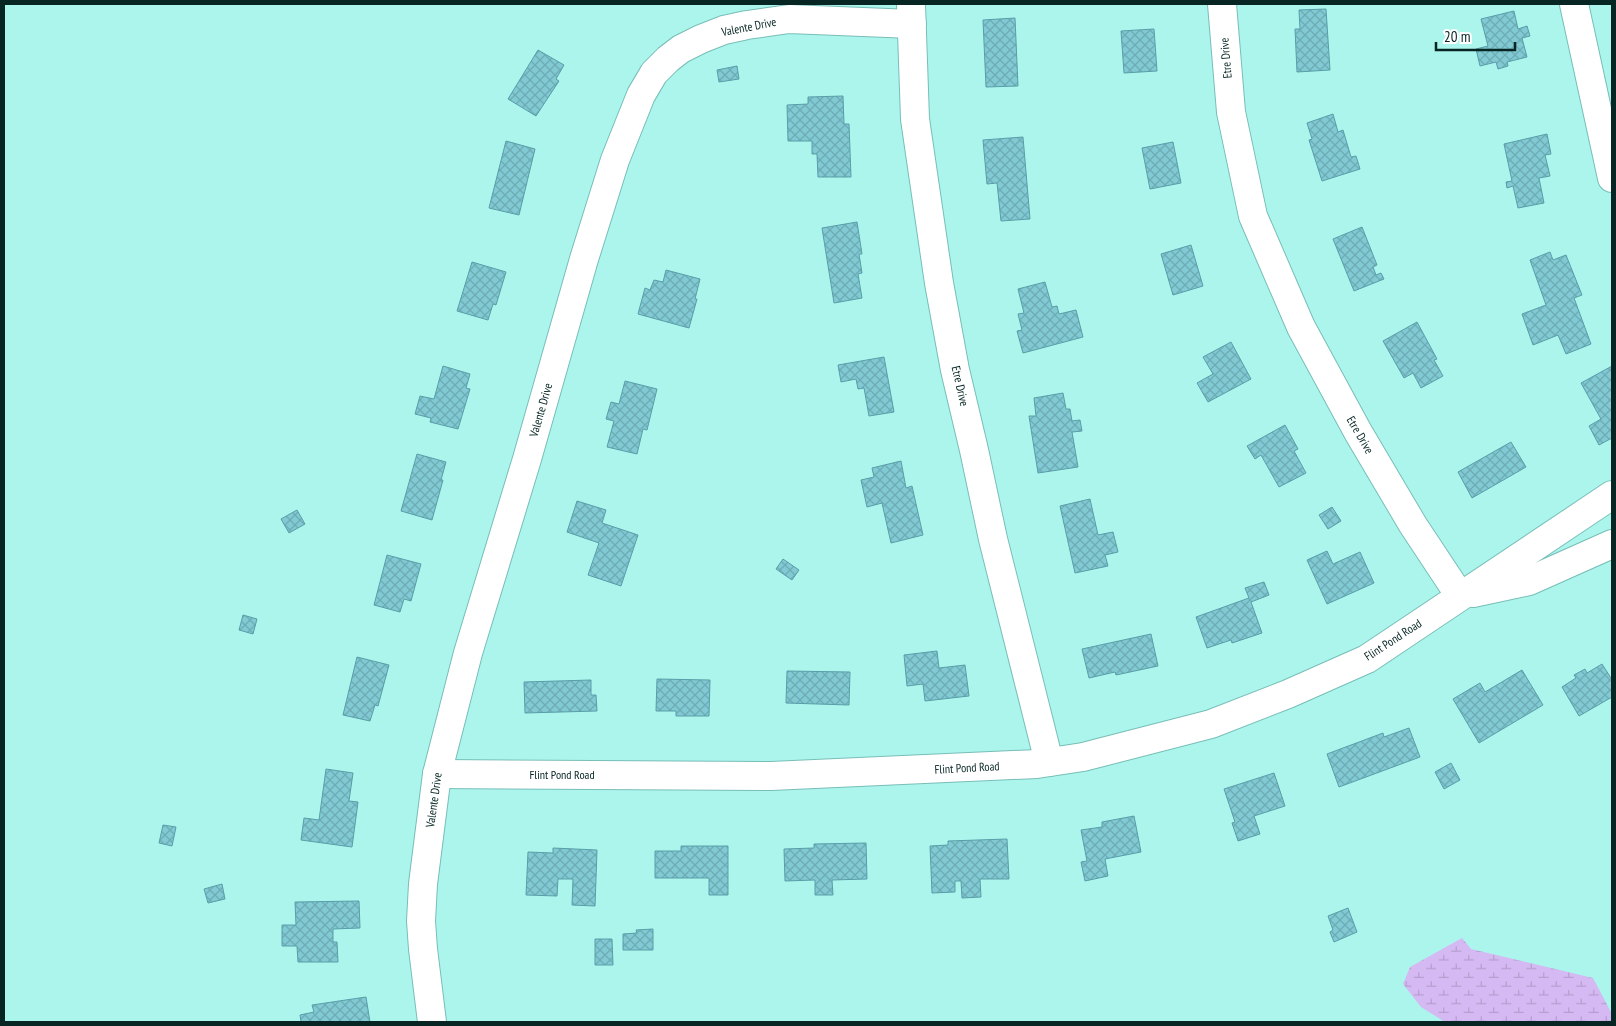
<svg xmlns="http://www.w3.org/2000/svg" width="1616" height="1026" viewBox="0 0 1616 1026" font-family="'PT Sans Narrow',sans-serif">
<defs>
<pattern id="wetland-marsh" width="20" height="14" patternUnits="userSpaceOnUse" patternTransform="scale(1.25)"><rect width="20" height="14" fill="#d5b9f2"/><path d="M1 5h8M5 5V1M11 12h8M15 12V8" fill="none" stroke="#b59fcf"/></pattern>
<pattern id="building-cross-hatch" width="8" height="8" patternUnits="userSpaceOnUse" patternTransform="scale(1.25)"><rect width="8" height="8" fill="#81c9d3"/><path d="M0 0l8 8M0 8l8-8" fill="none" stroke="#6eacb5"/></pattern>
</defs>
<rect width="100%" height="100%" fill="#acf5ed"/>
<path fill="url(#wetland-marsh)" d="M 1462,938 L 1471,949 L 1593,978 L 1612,1014 L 1612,1022 L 1445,1022 L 1421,1007 L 1403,984 L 1410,967 Z"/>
<g fill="url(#building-cross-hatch)" stroke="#589ea8">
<path d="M 1326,9 L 1330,70 L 1297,72 L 1295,29 L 1300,29 L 1299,10 Z"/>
<path d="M 1514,11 L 1518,29 L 1527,26 L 1530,36 L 1522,38 L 1527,57 L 1507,62 L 1508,66 L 1498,69 L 1496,62 L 1480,66 L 1476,49 L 1488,46 L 1481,19 Z"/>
<path d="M 1015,18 L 1018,86 L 986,87 L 983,20 Z"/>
<path d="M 1154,29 L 1157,71 L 1124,73 L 1121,31 Z"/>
<path d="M 538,50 L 564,65 L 556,79 L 559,81 L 536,116 L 508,99 Z"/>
<path d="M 737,66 L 739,79 L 719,82 L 717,70 Z"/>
<path d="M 843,96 L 844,124 L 849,124 L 851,177 L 818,177 L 817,154 L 812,154 L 812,141 L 788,141 L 787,105 L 808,104 L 808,97 Z"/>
<path d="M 1333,114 L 1338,132 L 1343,130 L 1351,157 L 1356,156 L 1360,169 L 1322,181 L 1309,140 L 1312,139 L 1307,123 Z"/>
<path d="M 1547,134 L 1551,154 L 1545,155 L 1550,176 L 1539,178 L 1544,203 L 1518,208 L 1513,186 L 1507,188 L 1506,182 L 1512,181 L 1504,144 Z"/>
<path d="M 1023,137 L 1030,219 L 1001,221 L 997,183 L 987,184 L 983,140 Z"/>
<path d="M 506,141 L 535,149 L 519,215 L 489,208 Z"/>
<path d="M 1173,142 L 1181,183 L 1150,189 L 1142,148 Z"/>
<path d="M 857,222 L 862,254 L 859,254 L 862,273 L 858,274 L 862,298 L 834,303 L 822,228 Z"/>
<path d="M 1362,227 L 1377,265 L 1373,267 L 1376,275 L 1381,273 L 1384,279 L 1354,291 L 1333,239 Z"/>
<path d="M 1191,245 L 1203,286 L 1173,295 L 1161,254 Z"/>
<path d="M 1550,252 L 1553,260 L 1566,255 L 1582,295 L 1574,298 L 1591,344 L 1566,354 L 1558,335 L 1533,345 L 1522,314 L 1546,305 L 1530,260 Z"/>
<path d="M 472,262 L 506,272 L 496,305 L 493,304 L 488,320 L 457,311 Z"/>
<path d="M 666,270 L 700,279 L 695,299 L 697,299 L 689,328 L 638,314 L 645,288 L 650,290 L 654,280 L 663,282 Z"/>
<path d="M 1045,282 L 1052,307 L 1057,306 L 1059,314 L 1076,310 L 1083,337 L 1023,353 L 1017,331 L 1022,330 L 1018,314 L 1024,313 L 1018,289 Z"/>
<path d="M 1417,322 L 1437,359 L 1434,360 L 1443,376 L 1421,388 L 1413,373 L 1404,378 L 1383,341 Z"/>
<path d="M 1231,342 L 1251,379 L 1208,402 L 1197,383 L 1213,374 L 1203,357 Z"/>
<path d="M 884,357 L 894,412 L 869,416 L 864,388 L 858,389 L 856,379 L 841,382 L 838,365 Z"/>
<path d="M 443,366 L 470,374 L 466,388 L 470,389 L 458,429 L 430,422 L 431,418 L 415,414 L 420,396 L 434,399 Z"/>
<path d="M 1612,366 L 1612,438 L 1599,445 L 1589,426 L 1601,419 L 1581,383 Z"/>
<path d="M 625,381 L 657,389 L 647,430 L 643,429 L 637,454 L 607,447 L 614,421 L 606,419 L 611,402 L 619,404 Z"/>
<path d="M 1063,393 L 1066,409 L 1070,409 L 1072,421 L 1080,420 L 1082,431 L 1072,432 L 1078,467 L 1038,473 L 1029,416 L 1036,416 L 1034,398 Z"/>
<path d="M 1285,425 L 1298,449 L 1294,451 L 1306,473 L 1279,487 L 1261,455 L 1255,459 L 1247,446 Z"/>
<path d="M 1511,442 L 1526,467 L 1472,498 L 1458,472 Z"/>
<path d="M 417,454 L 446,462 L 441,480 L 443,480 L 432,520 L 401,511 Z"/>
<path d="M 901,461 L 906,488 L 912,486 L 923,535 L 891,543 L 882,503 L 867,507 L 861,480 L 874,477 L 872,468 Z"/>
<path d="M 1090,499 L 1098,535 L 1113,532 L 1118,552 L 1105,555 L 1108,566 L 1075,573 L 1060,506 Z"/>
<path d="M 577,501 L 606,510 L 602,523 L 638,535 L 621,586 L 588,575 L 599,543 L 567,532 Z"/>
<path d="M 1332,507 L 1341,521 L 1328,529 L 1319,515 Z"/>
<path d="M 297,510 L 305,524 L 289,533 L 281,519 Z"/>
<path d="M 1327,551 L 1333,564 L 1360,552 L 1374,583 L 1327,604 L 1307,560 Z"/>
<path d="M 387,555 L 421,564 L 411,601 L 404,599 L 400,612 L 374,605 Z"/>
<path d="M 783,559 L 799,570 L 792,580 L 776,569 Z"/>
<path d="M 1264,582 L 1269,595 L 1251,602 L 1262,633 L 1232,643 L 1231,640 L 1207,648 L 1196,617 L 1249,598 L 1245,588 Z"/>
<path d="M 243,615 L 257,619 L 253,634 L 239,630 Z"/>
<path d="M 1151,634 L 1158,666 L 1116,675 L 1115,672 L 1089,678 L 1082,649 Z"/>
<path d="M 937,651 L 939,668 L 965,665 L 969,696 L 925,701 L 923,684 L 907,686 L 904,655 Z"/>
<path d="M 357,657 L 389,665 L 378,706 L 375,705 L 370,721 L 343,715 Z"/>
<path d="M 1602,664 L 1611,678 L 1612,678 L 1612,697 L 1579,716 L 1562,687 L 1576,678 L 1574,675 L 1585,669 L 1587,673 Z"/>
<path d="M 1522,670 L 1543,705 L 1479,743 L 1453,699 L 1480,683 L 1485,692 Z"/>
<path d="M 787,671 L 850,672 L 849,705 L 786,703 Z"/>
<path d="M 657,679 L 710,680 L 709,716 L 676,716 L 676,711 L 656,711 Z"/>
<path d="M 591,680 L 591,695 L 596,695 L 597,711 L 525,713 L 524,682 Z"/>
<path d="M 1409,728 L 1420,757 L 1339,787 L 1327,754 L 1383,733 L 1384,737 Z"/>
<path d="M 1451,763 L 1460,780 L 1444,789 L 1435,772 Z"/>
<path d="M 326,769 L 353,773 L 349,801 L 358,802 L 352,847 L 301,840 L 304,818 L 319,820 Z"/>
<path d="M 1274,773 L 1285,806 L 1254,816 L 1260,834 L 1238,841 L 1232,823 L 1235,822 L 1224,789 Z"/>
<path d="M 1134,816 L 1141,852 L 1105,859 L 1108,876 L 1085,881 L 1081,862 L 1087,861 L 1081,830 L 1102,827 L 1102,822 Z"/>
<path d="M 163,825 L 176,827 L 172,846 L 159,843 Z"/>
<path d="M 1007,839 L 1009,879 L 980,879 L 981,897 L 962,898 L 961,881 L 955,881 L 955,892 L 932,893 L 930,846 L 948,845 L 948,841 Z"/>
<path d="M 866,843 L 867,879 L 832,880 L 833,895 L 815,895 L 815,880 L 785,881 L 784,849 L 814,848 L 814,844 Z"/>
<path d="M 681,846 L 728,846 L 728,895 L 709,895 L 709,878 L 655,878 L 655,851 L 681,851 Z"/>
<path d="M 553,848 L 597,850 L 595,906 L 572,905 L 573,879 L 558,879 L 557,896 L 526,895 L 528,852 L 553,853 Z"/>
<path d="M 222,884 L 225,899 L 208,903 L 204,889 Z"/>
<path d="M 359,901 L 360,928 L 333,929 L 333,942 L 337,942 L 338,962 L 298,962 L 297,946 L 282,946 L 282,925 L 296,925 L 295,902 Z"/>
<path d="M 1348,908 L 1357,932 L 1334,942 L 1330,932 L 1333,930 L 1328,916 Z"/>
<path d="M 653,929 L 653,950 L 623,950 L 623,934 L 637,933 L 636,930 Z"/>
<path d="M 595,939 L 612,939 L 613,965 L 595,965 Z"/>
<path d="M 366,997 L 370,1022 L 301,1022 L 300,1015 L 314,1012 L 312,1005 Z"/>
</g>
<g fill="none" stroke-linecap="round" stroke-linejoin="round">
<defs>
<g id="minor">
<path d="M 911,4 L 915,119 L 939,283 L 955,370 L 974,450 L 993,539 L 1049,762"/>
<path d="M 1222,4 L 1231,112 L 1253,216 L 1301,327 L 1358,432 L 1413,525 L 1460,596"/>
<path d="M 1473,593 L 1529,581 L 1612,544"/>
<path d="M 437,774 L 771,776 L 1037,764 L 1083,757 L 1211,724 L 1288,694 L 1367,659 L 1612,495"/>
<path d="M 432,1022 L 423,949 L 421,921 L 423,884 L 437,774 L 468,653 L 527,459 L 584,259 L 615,160 L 641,95 L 654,73 L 668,59 L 681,49 L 701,39 L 724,30 L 747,25 L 789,19 L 912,24"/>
</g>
<path id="tertiary" d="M 1574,4 L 1612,178"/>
</defs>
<use href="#minor" stroke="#77beb7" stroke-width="30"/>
<use href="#tertiary" stroke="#77beb7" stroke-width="30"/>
<use href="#minor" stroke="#fff" stroke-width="28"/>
<use href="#tertiary" stroke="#fff" stroke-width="28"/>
</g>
<g text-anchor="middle" stroke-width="4.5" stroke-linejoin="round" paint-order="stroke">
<g font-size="12" fill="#062523" stroke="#fff">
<text transform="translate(749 27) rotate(-11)" y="4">Valente Drive</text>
<text transform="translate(1226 58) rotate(-95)" y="4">Etre Drive</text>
<text transform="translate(960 386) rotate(77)" y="4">Etre Drive</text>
<text transform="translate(541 410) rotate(-74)" y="4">Valente Drive</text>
<text transform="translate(1360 435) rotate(60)" y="4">Etre Drive</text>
<text transform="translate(1393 640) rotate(-33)" y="4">Flint Pond Road</text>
<text transform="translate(967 768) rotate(-3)" y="4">Flint Pond Road</text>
<text x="562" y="779">Flint Pond Road</text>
<text transform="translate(434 800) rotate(-82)" y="4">Valente Drive</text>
</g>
</g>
<rect width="1616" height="1026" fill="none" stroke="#062523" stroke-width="10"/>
<path d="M1436 42v8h79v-8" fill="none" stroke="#062523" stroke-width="2.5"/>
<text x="1444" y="42" font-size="15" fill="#062523" stroke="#ffffff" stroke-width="4" paint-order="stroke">20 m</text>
</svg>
